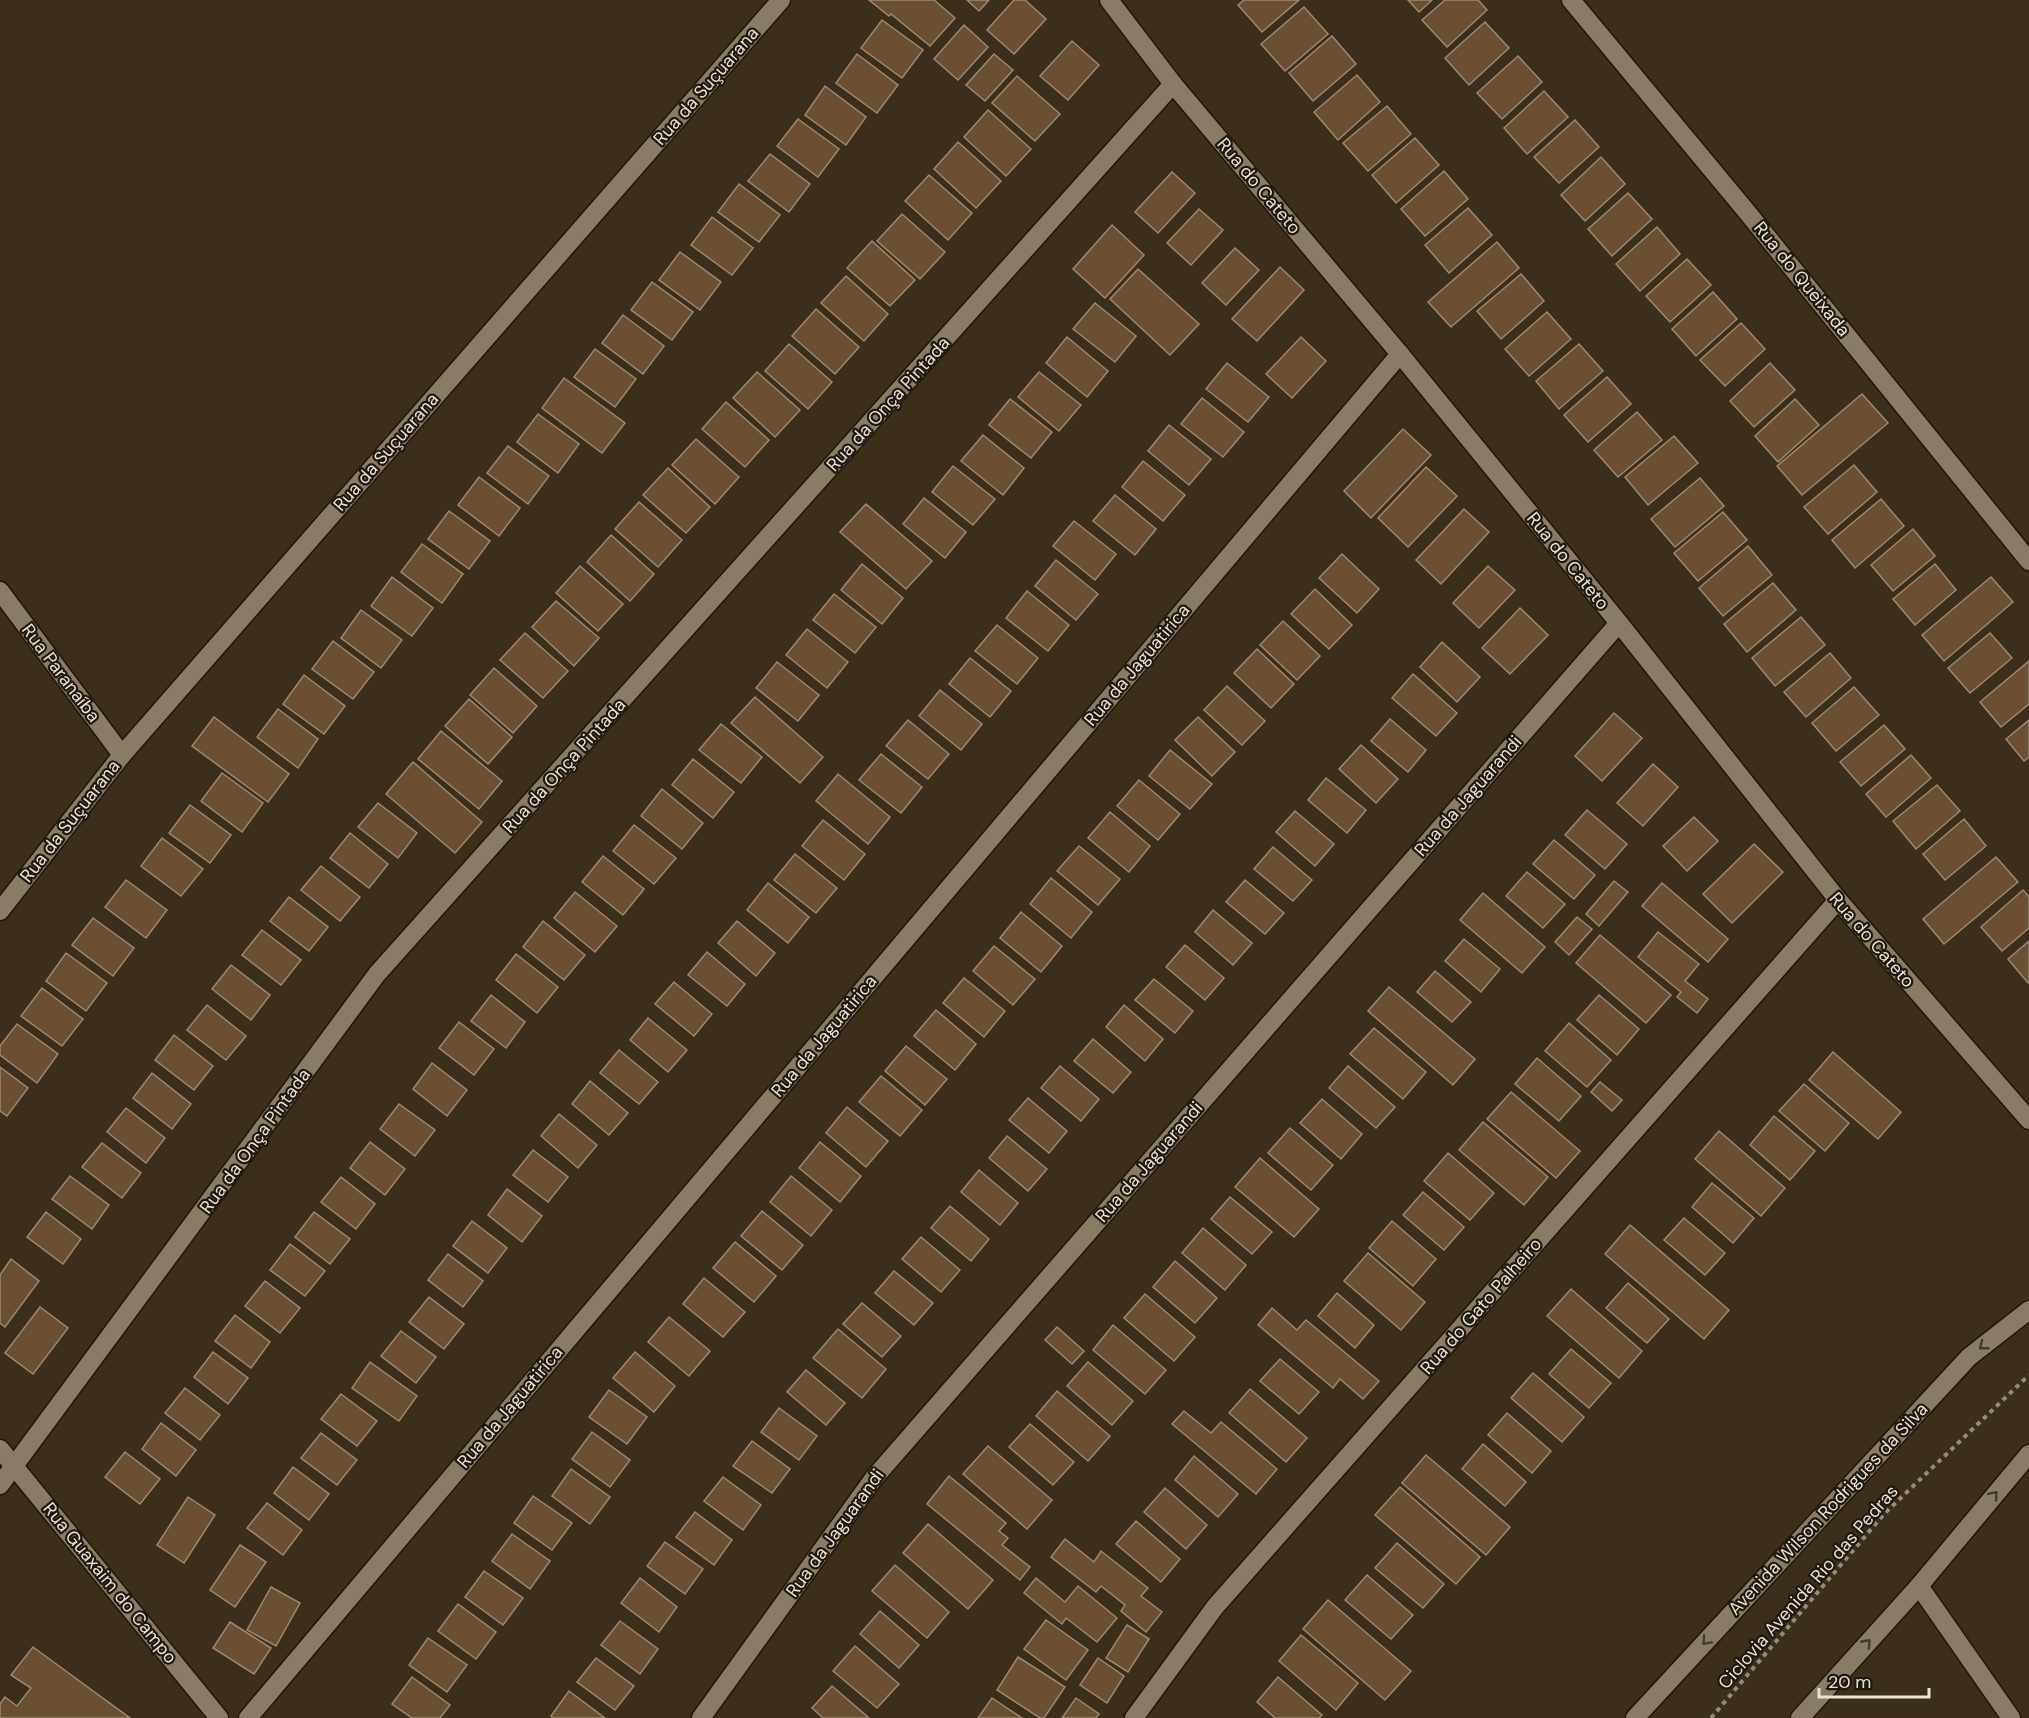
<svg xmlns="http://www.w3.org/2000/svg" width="2029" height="1718" viewBox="0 0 2029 1718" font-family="'DM Sans',sans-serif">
<rect width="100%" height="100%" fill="#3b2f1b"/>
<g fill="#6a4f32" stroke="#9b8874" stroke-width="1.5">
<path d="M 869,0 L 934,0 L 955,18 L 930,46 L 891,14 L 889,16 Z"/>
<path d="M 967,0 L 989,0 L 979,11 Z"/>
<path d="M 1014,0 L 1025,0 L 1046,19 L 1014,54 L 987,30 Z"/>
<path d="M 1244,0 L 1299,0 L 1262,32 L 1238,5 Z"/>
<path d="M 1408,0 L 1432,0 L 1419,12 Z"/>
<path d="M 1445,0 L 1478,0 L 1487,10 L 1447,47 L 1422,20 Z"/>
<path d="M 1304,7 L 1328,34 L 1285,71 L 1261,44 Z"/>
<path d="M 882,20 L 923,50 L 902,78 L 861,48 Z"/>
<path d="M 1485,22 L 1509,48 L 1469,85 L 1445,58 Z"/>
<path d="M 964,25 L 988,47 L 958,80 L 934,59 Z"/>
<path d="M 1332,36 L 1356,64 L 1313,101 L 1289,73 Z"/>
<path d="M 1072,41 L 1099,65 L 1068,100 L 1040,76 Z"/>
<path d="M 857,54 L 898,85 L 877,113 L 836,83 Z"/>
<path d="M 994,54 L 1013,70 L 985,101 L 966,85 Z"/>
<path d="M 1518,56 L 1542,82 L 1502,119 L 1477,93 Z"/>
<path d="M 1357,75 L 1380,102 L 1338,140 L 1314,112 Z"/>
<path d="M 1017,76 L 1060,114 L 1035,141 L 992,103 Z"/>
<path d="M 825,86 L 866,117 L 846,145 L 805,115 Z"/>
<path d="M 1544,91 L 1568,117 L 1527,154 L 1504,128 Z"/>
<path d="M 1387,106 L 1411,134 L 1368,171 L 1343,143 Z"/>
<path d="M 988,110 L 1031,149 L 1006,176 L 964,137 Z"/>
<path d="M 798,119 L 839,149 L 818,177 L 777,146 Z"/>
<path d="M 1575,120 L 1599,147 L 1559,183 L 1534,157 Z"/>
<path d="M 1415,138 L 1439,165 L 1396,203 L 1372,175 Z"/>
<path d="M 958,142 L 1001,181 L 976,208 L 934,169 Z"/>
<path d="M 770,154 L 810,184 L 789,212 L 748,181 Z"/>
<path d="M 1601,157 L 1625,184 L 1585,221 L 1561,195 Z"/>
<path d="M 1444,171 L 1468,199 L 1425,236 L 1401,209 Z"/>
<path d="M 1172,172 L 1195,193 L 1158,233 L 1135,212 Z"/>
<path d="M 929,175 L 972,213 L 948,240 L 905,201 Z"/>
<path d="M 739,184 L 780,215 L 759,242 L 718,212 Z"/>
<path d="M 1628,193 L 1652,219 L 1612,256 L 1588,229 Z"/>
<path d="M 1468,208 L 1492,235 L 1449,273 L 1425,245 Z"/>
<path d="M 1199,209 L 1223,230 L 1191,265 L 1167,243 Z"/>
<path d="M 902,214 L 945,252 L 920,279 L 877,241 Z"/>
<path d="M 712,217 L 753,248 L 732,275 L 691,245 Z"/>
<path d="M 1112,225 L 1144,255 L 1105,298 L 1073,269 Z"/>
<path d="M 1657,227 L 1680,254 L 1640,291 L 1616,264 Z"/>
<path d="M 872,241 L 915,280 L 890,306 L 847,268 Z"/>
<path d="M 1497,242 L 1519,268 L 1451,327 L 1428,302 Z"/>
<path d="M 1235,248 L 1259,270 L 1226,305 L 1202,283 Z"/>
<path d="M 680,252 L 721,282 L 700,310 L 659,280 Z"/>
<path d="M 1687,259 L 1711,285 L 1670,322 L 1646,296 Z"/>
<path d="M 1280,267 L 1304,290 L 1257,341 L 1232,319 Z"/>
<path d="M 1138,269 L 1199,324 L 1170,355 L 1110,299 Z"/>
<path d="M 1521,274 L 1544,301 L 1501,339 L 1477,311 Z"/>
<path d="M 846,276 L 888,314 L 864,341 L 821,303 Z"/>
<path d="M 652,282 L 693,312 L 672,340 L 631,310 Z"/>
<path d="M 1713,292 L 1737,319 L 1696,356 L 1672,329 Z"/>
<path d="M 1095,303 L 1136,336 L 1115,362 L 1073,329 Z"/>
<path d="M 816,309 L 859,347 L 835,374 L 792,336 Z"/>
<path d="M 1547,312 L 1571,339 L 1529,376 L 1505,349 Z"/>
<path d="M 623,315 L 664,346 L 643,374 L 602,343 Z"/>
<path d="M 1741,323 L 1765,349 L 1725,386 L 1700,360 Z"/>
<path d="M 1067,337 L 1108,371 L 1087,397 L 1046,363 Z"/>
<path d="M 1301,337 L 1326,361 L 1292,398 L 1266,374 Z"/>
<path d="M 789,344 L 832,382 L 808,409 L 765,371 Z"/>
<path d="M 1579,344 L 1603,371 L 1559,409 L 1536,381 Z"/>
<path d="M 595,349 L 636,379 L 615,407 L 574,377 Z"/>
<path d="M 1227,363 L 1269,397 L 1248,422 L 1206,389 Z"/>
<path d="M 1770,363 L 1795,390 L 1754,427 L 1730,401 Z"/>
<path d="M 757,372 L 800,410 L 775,437 L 733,398 Z"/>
<path d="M 1039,372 L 1081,405 L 1059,431 L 1018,397 Z"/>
<path d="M 1607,377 L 1631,404 L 1588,442 L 1564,415 Z"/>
<path d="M 564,378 L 625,423 L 602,453 L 542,408 Z"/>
<path d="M 1862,394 L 1888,423 L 1802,495 L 1777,466 Z"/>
<path d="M 1202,398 L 1244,432 L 1223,457 L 1181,424 Z"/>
<path d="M 1010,399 L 1052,432 L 1031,458 L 989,425 Z"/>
<path d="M 1795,399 L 1819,425 L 1778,462 L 1755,436 Z"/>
<path d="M 726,402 L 769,440 L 745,467 L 702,429 Z"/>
<path d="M 1637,412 L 1662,440 L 1618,477 L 1594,450 Z"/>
<path d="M 538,414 L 579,444 L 558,473 L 517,442 Z"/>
<path d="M 1169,425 L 1211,459 L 1189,485 L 1148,451 Z"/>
<path d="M 1403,429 L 1431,455 L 1371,518 L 1344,491 Z"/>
<path d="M 983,435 L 1024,468 L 1003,495 L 961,461 Z"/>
<path d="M 1674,436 L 1698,463 L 1648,505 L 1625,477 Z"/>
<path d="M 696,439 L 739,477 L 715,504 L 672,465 Z"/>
<path d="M 508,446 L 549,476 L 528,504 L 487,473 Z"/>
<path d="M 1143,461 L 1185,495 L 1163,521 L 1122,487 Z"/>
<path d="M 1854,465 L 1877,492 L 1828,534 L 1804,507 Z"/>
<path d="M 953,466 L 995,499 L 973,525 L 932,492 Z"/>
<path d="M 1426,467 L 1457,496 L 1408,547 L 1378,518 Z"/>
<path d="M 668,468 L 710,507 L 686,533 L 643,495 Z"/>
<path d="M 479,477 L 520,508 L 499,536 L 458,505 Z"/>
<path d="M 1700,478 L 1724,506 L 1675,547 L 1651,519 Z"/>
<path d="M 1115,495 L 1156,529 L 1135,555 L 1093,521 Z"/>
<path d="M 924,498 L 966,532 L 945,558 L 903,524 Z"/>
<path d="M 1881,499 L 1904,526 L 1855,568 L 1832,540 Z"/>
<path d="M 639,502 L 682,540 L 658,567 L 615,529 Z"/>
<path d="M 866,504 L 932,561 L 906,589 L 840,532 Z"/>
<path d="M 1464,509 L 1489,532 L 1441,584 L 1416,560 Z"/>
<path d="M 449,511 L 490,541 L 469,569 L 428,539 Z"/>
<path d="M 1723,512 L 1747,540 L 1698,581 L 1674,553 Z"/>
<path d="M 1074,521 L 1116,554 L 1095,580 L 1053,546 Z"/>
<path d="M 1913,529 L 1935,556 L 1893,591 L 1871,565 Z"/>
<path d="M 611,535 L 654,574 L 630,601 L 587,562 Z"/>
<path d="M 422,544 L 463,574 L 442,603 L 401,572 Z"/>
<path d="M 1748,546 L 1772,575 L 1723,616 L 1699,588 Z"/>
<path d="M 1342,554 L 1379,589 L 1357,613 L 1319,578 Z"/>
<path d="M 1056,560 L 1098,594 L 1076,620 L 1035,586 Z"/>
<path d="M 862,564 L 903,598 L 882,624 L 841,590 Z"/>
<path d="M 1935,564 L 1956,590 L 1915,625 L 1893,599 Z"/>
<path d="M 580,566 L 623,604 L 598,631 L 556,593 Z"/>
<path d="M 1488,566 L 1515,590 L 1479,628 L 1453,603 Z"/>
<path d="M 392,577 L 433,608 L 412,636 L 371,606 Z"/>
<path d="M 1991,577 L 2013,602 L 1944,661 L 1922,635 Z"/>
<path d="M 1773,583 L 1796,610 L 1747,652 L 1724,624 Z"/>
<path d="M 1315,589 L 1352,625 L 1329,649 L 1291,614 Z"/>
<path d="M 1027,591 L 1069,625 L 1048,651 L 1006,618 Z"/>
<path d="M 834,594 L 876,627 L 855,653 L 813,620 Z"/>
<path d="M 556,601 L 599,638 L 574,666 L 532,627 Z"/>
<path d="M 1520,608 L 1548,635 L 1510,674 L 1482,648 Z"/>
<path d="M 361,610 L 402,640 L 381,668 L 341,638 Z"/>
<path d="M 1801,617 L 1825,645 L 1775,686 L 1752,658 Z"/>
<path d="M 1283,621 L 1320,656 L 1297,680 L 1260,645 Z"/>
<path d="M 997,625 L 1038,658 L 1017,684 L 975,651 Z"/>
<path d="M 807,629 L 848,662 L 827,688 L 786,655 Z"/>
<path d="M 525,633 L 568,671 L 543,698 L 500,660 Z"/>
<path d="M 1990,633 L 2012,658 L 1970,693 L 1948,668 Z"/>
<path d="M 333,641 L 374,672 L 353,699 L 312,669 Z"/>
<path d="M 1442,642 L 1480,677 L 1457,702 L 1420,667 Z"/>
<path d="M 1257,649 L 1294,684 L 1271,708 L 1234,673 Z"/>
<path d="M 1830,653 L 1851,678 L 1806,717 L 1784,692 Z"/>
<path d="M 970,658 L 1011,691 L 990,717 L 949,684 Z"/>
<path d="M 2029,661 L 2029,704 L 2001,727 L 1980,702 Z"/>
<path d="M 777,662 L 819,695 L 798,721 L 756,688 Z"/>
<path d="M 494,668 L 537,706 L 513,733 L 470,695 Z"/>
<path d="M 1413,674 L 1457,713 L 1436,736 L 1392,698 Z"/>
<path d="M 304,675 L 345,706 L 324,734 L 283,704 Z"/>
<path d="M 1227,686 L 1265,721 L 1242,745 L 1204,710 Z"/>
<path d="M 1854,687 L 1879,715 L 1836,751 L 1812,723 Z"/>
<path d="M 940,690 L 982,724 L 961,750 L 919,716 Z"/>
<path d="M 755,697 L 823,757 L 800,783 L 731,723 Z"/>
<path d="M 469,699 L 512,737 L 488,764 L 445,726 Z"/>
<path d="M 278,709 L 318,739 L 298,768 L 257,737 Z"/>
<path d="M 1614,713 L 1642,738 L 1602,781 L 1575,756 Z"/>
<path d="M 214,717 L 289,774 L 268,802 L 192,746 Z"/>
<path d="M 1198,717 L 1235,752 L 1212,776 L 1175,740 Z"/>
<path d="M 1390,719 L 1426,750 L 1408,772 L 1371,741 Z"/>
<path d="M 908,720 L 949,754 L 928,779 L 886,746 Z"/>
<path d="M 2029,720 L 2029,757 L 2024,761 L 2006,739 Z"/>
<path d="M 721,724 L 762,757 L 741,783 L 699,750 Z"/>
<path d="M 1884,725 L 1905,749 L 1861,786 L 1840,762 Z"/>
<path d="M 441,731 L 502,781 L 479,809 L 418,759 Z"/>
<path d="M 1361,745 L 1398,779 L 1376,803 L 1339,769 Z"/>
<path d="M 1170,750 L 1212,784 L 1190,809 L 1149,776 Z"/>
<path d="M 881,754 L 922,787 L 901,813 L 859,780 Z"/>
<path d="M 1911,755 L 1931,778 L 1886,817 L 1866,794 Z"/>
<path d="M 693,759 L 734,792 L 713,818 L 672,785 Z"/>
<path d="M 413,762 L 482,822 L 455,853 L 386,794 Z"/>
<path d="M 1653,764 L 1678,787 L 1643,826 L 1617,803 Z"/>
<path d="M 222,773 L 263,803 L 242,832 L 201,801 Z"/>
<path d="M 838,774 L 890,817 L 868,844 L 816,801 Z"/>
<path d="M 1326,778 L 1366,810 L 1347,833 L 1308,800 Z"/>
<path d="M 1139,780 L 1180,814 L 1158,840 L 1117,806 Z"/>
<path d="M 1937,785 L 1960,811 L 1916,849 L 1893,821 Z"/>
<path d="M 662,789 L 703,823 L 682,849 L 641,816 Z"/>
<path d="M 378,803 L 417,833 L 398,858 L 358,827 Z"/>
<path d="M 190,805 L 231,835 L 210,863 L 169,833 Z"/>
<path d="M 1587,810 L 1627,844 L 1605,869 L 1565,835 Z"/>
<path d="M 1295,811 L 1334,844 L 1315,866 L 1276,832 Z"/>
<path d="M 1110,812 L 1150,846 L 1129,872 L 1088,838 Z"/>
<path d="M 1694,817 L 1718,841 L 1687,871 L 1663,846 Z"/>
<path d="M 1964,819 L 1986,846 L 1945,880 L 1923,854 Z"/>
<path d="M 823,820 L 865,854 L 844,880 L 802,846 Z"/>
<path d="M 634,825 L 676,858 L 654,884 L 613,851 Z"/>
<path d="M 350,833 L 388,864 L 369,888 L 330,858 Z"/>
<path d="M 162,838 L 203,869 L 181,896 L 141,866 Z"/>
<path d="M 1554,840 L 1595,875 L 1574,899 L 1533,864 Z"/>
<path d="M 1754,844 L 1783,872 L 1732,923 L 1703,894 Z"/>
<path d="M 1079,846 L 1120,879 L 1098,905 L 1057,871 Z"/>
<path d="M 1273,847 L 1312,880 L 1293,901 L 1254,869 Z"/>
<path d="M 795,854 L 837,888 L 816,913 L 774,880 Z"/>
<path d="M 603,856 L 644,889 L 623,915 L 582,882 Z"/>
<path d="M 1996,857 L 2018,882 L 1944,944 L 1923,919 Z"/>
<path d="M 321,866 L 360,897 L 340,921 L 301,890 Z"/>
<path d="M 1527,872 L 1565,904 L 1543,928 L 1506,896 Z"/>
<path d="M 1051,878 L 1092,912 L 1071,938 L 1030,904 Z"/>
<path d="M 126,880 L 167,910 L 146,938 L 105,907 Z"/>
<path d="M 1245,880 L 1284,913 L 1265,934 L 1226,902 Z"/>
<path d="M 1614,881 L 1628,892 L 1599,926 L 1586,914 Z"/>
<path d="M 768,883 L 809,917 L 788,943 L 747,910 Z"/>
<path d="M 1662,883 L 1728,939 L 1708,962 L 1642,906 Z"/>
<path d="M 2023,890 L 2029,897 L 2029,928 L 2002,951 L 1981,927 Z"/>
<path d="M 575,892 L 617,926 L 595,952 L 554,918 Z"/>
<path d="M 1483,893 L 1545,947 L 1522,973 L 1460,920 Z"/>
<path d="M 289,897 L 328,927 L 309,951 L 270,921 Z"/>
<path d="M 1213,910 L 1252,943 L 1233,965 L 1195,932 Z"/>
<path d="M 1021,912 L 1062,946 L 1041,972 L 1000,938 Z"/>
<path d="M 1577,917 L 1592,929 L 1569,955 L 1555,942 Z"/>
<path d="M 93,918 L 134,948 L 113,976 L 72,945 Z"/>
<path d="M 543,921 L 585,955 L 564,980 L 523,947 Z"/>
<path d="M 737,921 L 775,953 L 756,976 L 718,943 Z"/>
<path d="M 262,930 L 301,960 L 281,985 L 242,955 Z"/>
<path d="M 1658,932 L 1699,964 L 1685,981 L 1708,999 L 1697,1013 L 1677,997 L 1681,992 L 1638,957 Z"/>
<path d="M 1600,935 L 1671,995 L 1646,1023 L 1576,963 Z"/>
<path d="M 1464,939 L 1500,969 L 1481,992 L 1445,961 Z"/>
<path d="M 2029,941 L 2029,982 L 2028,983 L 2008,959 Z"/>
<path d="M 1185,945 L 1224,978 L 1205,1000 L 1166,967 Z"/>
<path d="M 994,946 L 1035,979 L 1013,1005 L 973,971 Z"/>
<path d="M 707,952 L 745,984 L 727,1006 L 688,975 Z"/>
<path d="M 66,953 L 107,983 L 86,1011 L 46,981 Z"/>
<path d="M 516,954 L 558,987 L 537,1013 L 496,980 Z"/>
<path d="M 231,965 L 270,995 L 251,1020 L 212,989 Z"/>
<path d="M 1435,971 L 1471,1002 L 1452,1022 L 1417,992 Z"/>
<path d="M 964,978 L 1005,1011 L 984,1037 L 943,1003 Z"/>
<path d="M 1154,979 L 1193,1011 L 1175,1033 L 1135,1000 Z"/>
<path d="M 674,982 L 712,1014 L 694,1036 L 655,1004 Z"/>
<path d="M 1389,987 L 1475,1059 L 1453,1085 L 1368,1011 Z"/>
<path d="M 42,988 L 83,1019 L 62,1046 L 21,1016 Z"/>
<path d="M 491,995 L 525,1022 L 506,1048 L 471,1021 Z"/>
<path d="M 1599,995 L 1639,1029 L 1617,1055 L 1577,1020 Z"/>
<path d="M 207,1005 L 246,1036 L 226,1060 L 187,1030 Z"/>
<path d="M 1124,1005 L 1163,1039 L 1145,1061 L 1106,1027 Z"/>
<path d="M 936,1010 L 976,1044 L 955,1070 L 914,1036 Z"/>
<path d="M 648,1018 L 687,1050 L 668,1072 L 630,1040 Z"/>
<path d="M 459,1022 L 494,1049 L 474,1075 L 439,1048 Z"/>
<path d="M 1569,1023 L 1611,1060 L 1587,1087 L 1545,1051 Z"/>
<path d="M 17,1024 L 58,1054 L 37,1083 L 0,1055 L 0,1046 Z"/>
<path d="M 1374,1028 L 1426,1072 L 1403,1099 L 1350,1054 Z"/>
<path d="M 174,1035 L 213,1066 L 194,1090 L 155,1060 Z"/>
<path d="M 1093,1039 L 1131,1072 L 1113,1093 L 1074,1061 Z"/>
<path d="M 906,1046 L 947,1079 L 925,1105 L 885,1071 Z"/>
<path d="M 619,1050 L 658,1082 L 639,1104 L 600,1073 Z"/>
<path d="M 1833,1052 L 1901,1112 L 1878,1139 L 1809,1080 Z"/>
<path d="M 1537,1058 L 1581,1096 L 1559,1121 L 1515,1084 Z"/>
<path d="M 432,1063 L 467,1090 L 447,1116 L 413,1089 Z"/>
<path d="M 1060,1066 L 1099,1099 L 1081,1121 L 1041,1088 Z"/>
<path d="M 1348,1066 L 1395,1107 L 1376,1128 L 1329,1088 Z"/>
<path d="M 0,1067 L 28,1088 L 7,1116 L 0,1111 Z"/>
<path d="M 152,1073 L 191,1104 L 172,1129 L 133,1098 Z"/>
<path d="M 881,1076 L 922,1110 L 900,1136 L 859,1102 Z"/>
<path d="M 590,1081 L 628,1113 L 609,1135 L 572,1104 Z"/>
<path d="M 1600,1082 L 1622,1100 L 1612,1111 L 1591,1092 Z"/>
<path d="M 1804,1084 L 1849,1123 L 1825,1151 L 1779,1111 Z"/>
<path d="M 1511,1092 L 1580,1151 L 1556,1178 L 1487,1119 Z"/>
<path d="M 1028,1098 L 1067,1131 L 1049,1153 L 1009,1120 Z"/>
<path d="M 1322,1099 L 1362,1134 L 1341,1159 L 1300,1123 Z"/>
<path d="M 399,1104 L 435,1130 L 415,1156 L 380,1129 Z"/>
<path d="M 847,1107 L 888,1141 L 866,1167 L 826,1133 Z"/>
<path d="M 126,1108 L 165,1138 L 146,1163 L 107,1132 Z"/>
<path d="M 559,1114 L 597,1145 L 578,1168 L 541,1136 Z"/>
<path d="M 1774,1116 L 1815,1151 L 1790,1180 L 1750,1145 Z"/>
<path d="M 1483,1122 L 1548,1177 L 1524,1205 L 1459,1150 Z"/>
<path d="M 1290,1128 L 1333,1165 L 1311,1190 L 1268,1153 Z"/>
<path d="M 1719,1131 L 1785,1188 L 1761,1216 L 1695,1159 Z"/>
<path d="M 1007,1136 L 1047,1169 L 1028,1191 L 989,1158 Z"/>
<path d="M 370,1142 L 405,1169 L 385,1195 L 350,1168 Z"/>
<path d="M 820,1142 L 861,1176 L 840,1202 L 799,1168 Z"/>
<path d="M 102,1143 L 141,1173 L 122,1198 L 82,1167 Z"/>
<path d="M 533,1150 L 568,1177 L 548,1202 L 513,1175 Z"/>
<path d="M 1448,1153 L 1494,1193 L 1470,1220 L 1424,1181 Z"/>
<path d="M 1260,1158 L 1319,1209 L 1294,1237 L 1235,1187 Z"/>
<path d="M 979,1170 L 1018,1203 L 1000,1225 L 961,1192 Z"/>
<path d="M 70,1176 L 109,1205 L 92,1229 L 52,1199 Z"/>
<path d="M 791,1176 L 832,1210 L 811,1236 L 770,1202 Z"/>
<path d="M 341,1177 L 375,1204 L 356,1229 L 321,1202 Z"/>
<path d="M 1712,1183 L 1754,1218 L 1733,1243 L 1692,1207 Z"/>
<path d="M 507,1189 L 542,1216 L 522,1242 L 488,1215 Z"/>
<path d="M 1423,1192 L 1464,1227 L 1444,1250 L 1403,1215 Z"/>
<path d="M 1230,1197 L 1272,1232 L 1252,1254 L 1211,1219 Z"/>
<path d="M 950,1206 L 989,1239 L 971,1261 L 931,1228 Z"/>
<path d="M 762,1211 L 803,1245 L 782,1270 L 741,1236 Z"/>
<path d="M 46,1212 L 81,1239 L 63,1264 L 27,1237 Z"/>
<path d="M 314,1212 L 350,1239 L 330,1264 L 295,1237 Z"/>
<path d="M 1684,1218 L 1725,1253 L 1705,1275 L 1664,1240 Z"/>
<path d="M 472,1221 L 507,1248 L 488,1273 L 453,1246 Z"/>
<path d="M 1392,1221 L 1436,1259 L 1413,1286 L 1369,1248 Z"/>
<path d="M 1630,1225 L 1729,1310 L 1704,1339 L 1605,1254 Z"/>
<path d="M 1203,1228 L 1246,1265 L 1225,1290 L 1182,1253 Z"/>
<path d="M 921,1237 L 960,1270 L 941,1292 L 902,1259 Z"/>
<path d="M 735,1242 L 776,1276 L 754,1302 L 713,1268 Z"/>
<path d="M 290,1244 L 325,1271 L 305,1296 L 270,1270 Z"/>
<path d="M 1368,1253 L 1425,1302 L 1401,1330 L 1344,1281 Z"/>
<path d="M 448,1254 L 483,1281 L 463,1307 L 428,1280 Z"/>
<path d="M 11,1259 L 39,1281 L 5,1327 L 0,1323 L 0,1275 Z"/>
<path d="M 1175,1261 L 1217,1298 L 1195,1323 L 1153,1287 Z"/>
<path d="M 894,1271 L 933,1303 L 914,1325 L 875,1293 Z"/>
<path d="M 704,1278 L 745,1312 L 723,1337 L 683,1304 Z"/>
<path d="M 265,1281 L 300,1308 L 280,1333 L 245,1306 Z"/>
<path d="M 1628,1283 L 1669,1319 L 1647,1343 L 1606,1308 Z"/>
<path d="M 1571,1289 L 1642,1351 L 1619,1378 L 1547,1316 Z"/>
<path d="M 1337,1293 L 1374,1325 L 1355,1348 L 1318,1316 Z"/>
<path d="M 1145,1294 L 1195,1337 L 1174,1361 L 1124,1318 Z"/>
<path d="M 429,1297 L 464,1324 L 444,1349 L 409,1322 Z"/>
<path d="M 862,1303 L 901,1336 L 882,1357 L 843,1324 Z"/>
<path d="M 40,1307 L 68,1328 L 33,1374 L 5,1353 Z"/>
<path d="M 1272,1308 L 1297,1330 L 1306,1320 L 1379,1381 L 1363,1399 L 1340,1379 L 1333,1388 L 1258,1325 Z"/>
<path d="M 235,1315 L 270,1342 L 251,1368 L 215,1341 Z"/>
<path d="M 669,1317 L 710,1351 L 689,1376 L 648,1342 Z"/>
<path d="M 1113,1325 L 1166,1370 L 1145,1394 L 1093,1350 Z"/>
<path d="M 1057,1327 L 1084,1351 L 1072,1364 L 1045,1340 Z"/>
<path d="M 838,1329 L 886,1369 L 862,1398 L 813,1358 Z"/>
<path d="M 401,1331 L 436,1357 L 416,1383 L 381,1356 Z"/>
<path d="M 1571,1349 L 1611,1383 L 1589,1408 L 1549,1374 Z"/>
<path d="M 213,1352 L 248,1378 L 228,1404 L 194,1377 Z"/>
<path d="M 635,1352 L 675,1386 L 654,1412 L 613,1378 Z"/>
<path d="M 1280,1359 L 1319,1392 L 1299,1414 L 1260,1381 Z"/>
<path d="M 370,1362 L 417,1396 L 399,1421 L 352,1388 Z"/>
<path d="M 1088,1362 L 1133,1401 L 1112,1425 L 1067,1386 Z"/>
<path d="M 806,1370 L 845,1403 L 826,1425 L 787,1392 Z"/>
<path d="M 1533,1373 L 1584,1417 L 1562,1442 L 1511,1398 Z"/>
<path d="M 185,1388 L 220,1415 L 200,1440 L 165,1413 Z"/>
<path d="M 1250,1389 L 1307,1438 L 1286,1462 L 1229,1413 Z"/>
<path d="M 609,1390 L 647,1417 L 627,1444 L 589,1417 Z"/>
<path d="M 1057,1391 L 1110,1436 L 1088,1461 L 1036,1416 Z"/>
<path d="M 341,1394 L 377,1421 L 357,1446 L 321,1419 Z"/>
<path d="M 779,1408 L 817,1436 L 799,1460 L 761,1432 Z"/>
<path d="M 1184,1411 L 1211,1433 L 1221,1422 L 1277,1469 L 1256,1494 L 1172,1424 Z"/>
<path d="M 1507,1413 L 1551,1451 L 1532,1473 L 1488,1435 Z"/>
<path d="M 161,1423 L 196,1450 L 176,1476 L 142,1449 Z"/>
<path d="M 1030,1424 L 1074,1462 L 1053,1485 L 1009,1447 Z"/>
<path d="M 592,1432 L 630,1460 L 610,1487 L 572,1459 Z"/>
<path d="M 321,1433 L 357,1460 L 337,1485 L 301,1458 Z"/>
<path d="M 752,1441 L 790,1469 L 772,1493 L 733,1466 Z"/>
<path d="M 1483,1444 L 1526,1482 L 1505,1506 L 1462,1469 Z"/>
<path d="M 988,1446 L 1052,1500 L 1027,1529 L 963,1474 Z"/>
<path d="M 125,1452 L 160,1479 L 140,1504 L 105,1477 Z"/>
<path d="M 1426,1455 L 1510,1527 L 1486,1555 L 1402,1483 Z"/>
<path d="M 1194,1456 L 1238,1494 L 1218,1517 L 1175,1480 Z"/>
<path d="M 293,1467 L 329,1494 L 309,1520 L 274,1493 Z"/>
<path d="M 571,1469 L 610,1497 L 590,1524 L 552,1496 Z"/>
<path d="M 949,1476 L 1006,1523 L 999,1531 L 1008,1538 L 1002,1545 L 1030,1567 L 1020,1580 L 927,1504 Z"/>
<path d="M 723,1477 L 761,1505 L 743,1530 L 704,1501 Z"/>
<path d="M 1400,1487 L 1480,1557 L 1456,1584 L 1375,1515 Z"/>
<path d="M 1165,1488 L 1207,1525 L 1186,1549 L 1144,1512 Z"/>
<path d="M 533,1496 L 572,1523 L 552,1550 L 514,1523 Z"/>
<path d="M 188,1497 L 215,1515 L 184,1563 L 157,1545 Z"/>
<path d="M 267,1503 L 302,1530 L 283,1555 L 247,1528 Z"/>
<path d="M 695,1512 L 732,1540 L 714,1565 L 676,1537 Z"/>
<path d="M 1136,1521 L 1180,1559 L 1161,1582 L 1116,1544 Z"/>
<path d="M 928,1524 L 993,1580 L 968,1609 L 903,1553 Z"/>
<path d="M 512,1534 L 550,1561 L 530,1589 L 492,1561 Z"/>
<path d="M 1065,1539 L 1094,1562 L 1101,1551 L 1148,1588 L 1141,1596 L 1162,1612 L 1146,1632 L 1121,1611 L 1125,1605 L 1101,1586 L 1096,1592 L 1051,1557 Z"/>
<path d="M 665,1542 L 703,1569 L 685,1594 L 647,1566 Z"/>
<path d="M 1397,1543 L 1444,1584 L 1423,1608 L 1375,1568 Z"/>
<path d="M 240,1545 L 266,1562 L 235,1607 L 210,1590 Z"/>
<path d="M 895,1565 L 949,1612 L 927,1638 L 872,1591 Z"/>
<path d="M 484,1571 L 523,1598 L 503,1625 L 465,1597 Z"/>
<path d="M 1367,1575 L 1413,1615 L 1391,1639 L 1345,1600 Z"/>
<path d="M 640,1578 L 677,1607 L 659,1632 L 621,1603 Z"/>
<path d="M 1036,1578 L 1065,1602 L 1078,1586 L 1117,1618 L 1097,1642 L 1066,1618 L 1062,1624 L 1024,1593 Z"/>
<path d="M 271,1587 L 300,1603 L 276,1646 L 247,1630 Z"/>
<path d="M 1328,1600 L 1411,1671 L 1385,1700 L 1303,1629 Z"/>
<path d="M 458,1604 L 496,1632 L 476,1659 L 438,1631 Z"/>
<path d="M 880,1611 L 919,1645 L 899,1668 L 860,1634 Z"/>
<path d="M 1046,1620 L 1088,1650 L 1066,1680 L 1024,1649 Z"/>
<path d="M 620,1621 L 658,1649 L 640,1674 L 601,1645 Z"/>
<path d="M 230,1622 L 271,1648 L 254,1674 L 213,1648 Z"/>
<path d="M 1127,1625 L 1149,1639 L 1128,1672 L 1106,1658 Z"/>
<path d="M 1301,1635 L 1358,1683 L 1336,1710 L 1279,1661 Z"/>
<path d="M 428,1638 L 467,1665 L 447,1692 L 409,1665 Z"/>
<path d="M 855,1646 L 899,1684 L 877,1708 L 833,1671 Z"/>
<path d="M 33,1647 L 130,1718 L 0,1718 L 0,1704 L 5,1697 L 17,1706 L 31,1688 L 11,1675 Z"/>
<path d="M 1018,1657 L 1065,1687 L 1044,1718 L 1040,1718 L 997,1690 Z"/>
<path d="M 596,1658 L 634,1686 L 615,1710 L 577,1682 Z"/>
<path d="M 1098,1658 L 1124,1676 L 1107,1703 L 1080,1685 Z"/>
<path d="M 412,1677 L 450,1705 L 440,1718 L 412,1718 L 392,1704 Z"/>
<path d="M 1278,1677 L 1322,1715 L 1319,1718 L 1275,1718 L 1257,1702 Z"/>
<path d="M 832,1686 L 869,1718 L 823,1718 L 812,1708 Z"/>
<path d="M 569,1691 L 605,1718 L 553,1718 L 551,1716 Z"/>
<path d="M 992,1698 L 1022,1718 L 978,1718 Z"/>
<path d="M 1076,1698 L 1099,1714 L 1096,1718 L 1062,1718 Z"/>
</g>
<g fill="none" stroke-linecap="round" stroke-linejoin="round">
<defs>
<g id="minor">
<path d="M 1109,0 L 1173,84 L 1400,354 L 1619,623 L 1838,900 L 2029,1120"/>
<path d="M 1571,0 L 1747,212 L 2029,561"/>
<path d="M 0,591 L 122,755"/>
<path d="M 0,911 L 122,755 L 781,0"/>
<path d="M 0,1449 L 219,1718"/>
<path d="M 0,1485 L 377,974 L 1173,84"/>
<path d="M 1919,1586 L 2011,1718"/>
<path d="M 248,1718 L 1400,354"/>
<path d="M 701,1718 L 874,1478 L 1619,623"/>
<path d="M 1134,1718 L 1215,1607 L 1838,900"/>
<path d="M 1635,1718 L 1969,1357 L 2029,1310"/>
<path d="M 1800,1718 L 1919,1586 L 2029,1454"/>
</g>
</defs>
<use href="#minor" stroke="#221704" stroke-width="21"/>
<path stroke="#958b7b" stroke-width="4" stroke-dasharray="4.5 4.5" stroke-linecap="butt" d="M 1711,1718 L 1884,1514 L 2029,1375"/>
<use href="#minor" stroke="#897c65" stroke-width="18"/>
</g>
<defs><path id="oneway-chevron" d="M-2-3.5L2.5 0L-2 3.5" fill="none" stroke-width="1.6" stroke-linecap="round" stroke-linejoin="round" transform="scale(1.5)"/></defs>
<g stroke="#433b2d">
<use href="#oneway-chevron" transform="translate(1983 1346) rotate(142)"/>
<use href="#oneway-chevron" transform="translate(1994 1495) rotate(-50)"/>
<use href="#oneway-chevron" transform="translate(1706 1641) rotate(133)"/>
<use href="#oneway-chevron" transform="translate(1867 1643) rotate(-48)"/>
</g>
<g text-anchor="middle" stroke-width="4.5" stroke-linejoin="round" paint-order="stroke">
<g font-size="18" fill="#eae2d6" stroke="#1e180f">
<text transform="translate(706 86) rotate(-49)" y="6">Rua da Suçuarana</text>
<text transform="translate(1259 186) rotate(50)" y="6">Rua do Cateto</text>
<text transform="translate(1802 279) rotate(51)" y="6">Rua do Queixada</text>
<text transform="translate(888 404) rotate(-48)" y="6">Rua da Onça Pintada</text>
<text transform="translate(386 452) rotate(-49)" y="6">Rua da Suçuarana</text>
<text transform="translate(1568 561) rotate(51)" y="6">Rua do Cateto</text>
<text transform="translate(1137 665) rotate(-50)" y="6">Rua da Jaguatirica</text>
<text transform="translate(61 673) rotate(53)" y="6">Rua Paranaíba</text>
<text transform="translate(564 766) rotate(-48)" y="6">Rua da Onça Pintada</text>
<text transform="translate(1468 796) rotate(-49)" y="6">Rua da Jaguarandi</text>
<text transform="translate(70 821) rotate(-52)" y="6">Rua da Suçuarana</text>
<text transform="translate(1872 940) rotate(49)" y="6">Rua do Cateto</text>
<text transform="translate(824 1036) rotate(-50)" y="6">Rua da Jaguatirica</text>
<text transform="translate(255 1141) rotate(-54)" y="6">Rua da Onça Pintada</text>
<text transform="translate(1149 1162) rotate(-49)" y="6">Rua da Jaguarandi</text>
<text transform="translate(1481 1306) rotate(-49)" y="6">Rua do Gato Palheiro</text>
<text transform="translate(510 1407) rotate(-50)" y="6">Rua da Jaguatirica</text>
<text transform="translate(1828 1509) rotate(-47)" y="6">Avenida Wilson Rodrigues da Silva</text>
<text transform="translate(835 1533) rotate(-54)" y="6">Rua da Jaguarandi</text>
<text transform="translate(110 1583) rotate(51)" y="6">Rua Guaxaim do Campo</text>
<text transform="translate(1808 1587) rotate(-49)" y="6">Ciclovia Avenida Rio das Pedras</text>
</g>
</g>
<path d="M1819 1688v9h110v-9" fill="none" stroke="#eae2d6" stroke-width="3"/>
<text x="1828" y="1688" font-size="18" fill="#eae2d6" stroke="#1e180f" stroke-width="4.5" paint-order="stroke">20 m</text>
</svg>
